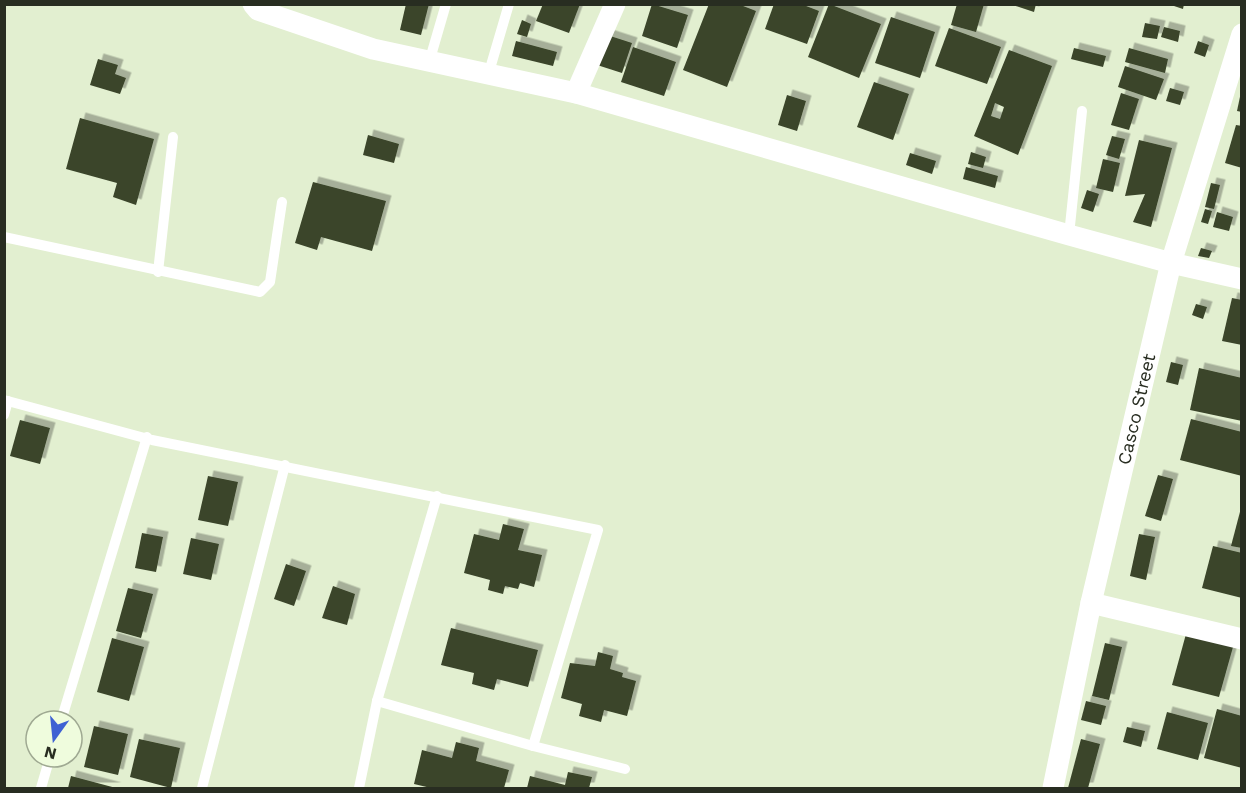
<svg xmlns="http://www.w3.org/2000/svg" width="1246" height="793" viewBox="0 0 1246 793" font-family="'Work Sans',sans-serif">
<defs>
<filter id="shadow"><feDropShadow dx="5.5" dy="-5.5" stdDeviation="0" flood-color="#0004"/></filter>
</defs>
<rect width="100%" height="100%" fill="#e2efd0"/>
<g fill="#3a442a" fill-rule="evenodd" filter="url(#shadow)">
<path d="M 406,4 L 429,4 L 421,35 L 400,30 Z"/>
<path d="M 543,4 L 580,4 L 569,33 L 536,21 Z"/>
<path d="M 652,4 L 688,15 L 677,48 L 642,36 Z"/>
<path d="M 709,4 L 738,4 L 756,11 L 727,87 L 683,70 Z"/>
<path d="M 774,4 L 801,4 L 819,11 L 807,44 L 765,29 Z"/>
<path d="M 829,4 L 881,24 L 859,78 L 808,57 Z"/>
<path d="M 957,4 L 984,4 L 976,32 L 951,25 Z"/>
<path d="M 1010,4 L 1036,4 L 1034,12 Z"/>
<path d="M 1168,4 L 1184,4 L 1183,9 Z"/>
<path d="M 891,17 L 935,32 L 920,78 L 875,63 Z"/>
<path d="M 522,20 L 531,24 L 527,37 L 517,34 Z"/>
<path d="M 1145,23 L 1160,26 L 1157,39 L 1142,37 Z"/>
<path d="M 1164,27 L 1180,31 L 1178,42 L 1161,37 Z"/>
<path d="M 949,28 L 1001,47 L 987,84 L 935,66 Z"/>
<path d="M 604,34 L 632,43 L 622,73 L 594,64 Z"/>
<path d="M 516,41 L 557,52 L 553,66 L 512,56 Z"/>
<path d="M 1198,41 L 1209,45 L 1205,57 L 1194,53 Z"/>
<path d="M 633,47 L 676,62 L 664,96 L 621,82 Z"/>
<path d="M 1074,48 L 1106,56 L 1103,67 L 1071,59 Z"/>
<path d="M 1129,48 L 1168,59 L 1165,73 L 1125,62 Z"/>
<path d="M 1009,50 L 1052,66 L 1018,155 L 974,136 ZM 995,103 L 1004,107 L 1000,119 L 991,116 Z"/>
<path d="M 98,59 L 118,65 L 115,74 L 126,78 L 120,94 L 90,85 Z"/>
<path d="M 1125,66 L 1164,79 L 1156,100 L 1118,87 Z"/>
<path d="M 874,82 L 909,94 L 893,140 L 857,127 Z"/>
<path d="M 1170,88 L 1184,92 L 1180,105 L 1166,101 Z"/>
<path d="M 1241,92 L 1242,92 L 1242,112 L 1237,111 Z"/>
<path d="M 1121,93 L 1139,99 L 1129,130 L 1111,125 Z"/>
<path d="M 787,95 L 806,101 L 797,131 L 778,125 Z"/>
<path d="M 80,118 L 154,139 L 136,205 L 113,197 L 117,183 L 66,169 Z"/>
<path d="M 1236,125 L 1242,126 L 1242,168 L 1225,163 Z"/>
<path d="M 368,135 L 399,144 L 394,163 L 363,155 Z"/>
<path d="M 1112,136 L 1125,139 L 1119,159 L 1106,155 Z"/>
<path d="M 1139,140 L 1172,148 L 1151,227 L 1133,222 L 1145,194 L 1125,196 Z"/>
<path d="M 971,152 L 986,157 L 983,168 L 968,164 Z"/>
<path d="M 910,153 L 936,161 L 932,174 L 906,165 Z"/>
<path d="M 1103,159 L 1120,163 L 1113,192 L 1096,188 Z"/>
<path d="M 966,167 L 998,176 L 995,188 L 963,179 Z"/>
<path d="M 313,182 L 386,201 L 372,251 L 321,237 L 317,250 L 295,243 Z"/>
<path d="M 1211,183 L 1220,185 L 1214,209 L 1205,207 Z"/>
<path d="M 1087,190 L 1099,194 L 1093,212 L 1081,208 Z"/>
<path d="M 1205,209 L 1212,211 L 1208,224 L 1201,222 Z"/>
<path d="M 1217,212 L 1233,217 L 1229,231 L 1213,227 Z"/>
<path d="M 1201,248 L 1212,251 L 1209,258 L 1198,256 Z"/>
<path d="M 1232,298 L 1242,300 L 1242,345 L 1222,341 Z"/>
<path d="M 1196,304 L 1207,307 L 1203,319 L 1192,315 Z"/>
<path d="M 1171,362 L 1183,365 L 1178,385 L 1166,382 Z"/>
<path d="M 1199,368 L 1242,378 L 1242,421 L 1190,410 Z"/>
<path d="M 1191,419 L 1242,432 L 1242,476 L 1180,460 Z"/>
<path d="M 20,420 L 50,428 L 40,464 L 10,456 Z"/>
<path d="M 1158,475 L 1173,479 L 1161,521 L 1145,516 Z"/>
<path d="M 208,476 L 238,482 L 228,526 L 198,520 Z"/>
<path d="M 1241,508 L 1242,508 L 1242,548 L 1231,546 Z"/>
<path d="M 503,524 L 524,529 L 518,550 L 542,555 L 534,587 L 520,583 L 518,589 L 505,586 L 503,594 L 488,590 L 490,580 L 464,573 L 474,534 L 499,540 Z"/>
<path d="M 142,533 L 163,537 L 156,572 L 135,568 Z"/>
<path d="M 1139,534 L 1155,537 L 1146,580 L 1130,576 Z"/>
<path d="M 191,538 L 219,544 L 211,580 L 183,574 Z"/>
<path d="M 1213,546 L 1242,553 L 1242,598 L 1202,588 Z"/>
<path d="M 286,564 L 306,571 L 294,606 L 274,599 Z"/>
<path d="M 333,586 L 355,594 L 347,625 L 322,618 Z"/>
<path d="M 128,588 L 153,594 L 141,638 L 116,631 Z"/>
<path d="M 451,628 L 538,650 L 528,687 L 497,679 L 494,690 L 472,684 L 474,673 L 441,665 Z"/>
<path d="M 1186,634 L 1233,647 L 1219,697 L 1172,685 Z"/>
<path d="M 112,638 L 144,647 L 129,701 L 97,692 Z"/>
<path d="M 1105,643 L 1122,647 L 1109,700 L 1092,696 Z"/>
<path d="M 598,652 L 613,656 L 610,669 L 623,673 L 622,677 L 636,681 L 627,716 L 604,710 L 601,722 L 579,716 L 582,704 L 561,698 L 570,663 L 595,666 Z"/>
<path d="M 1086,701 L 1106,706 L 1101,725 L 1081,720 Z"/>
<path d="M 1217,709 L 1242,716 L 1242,768 L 1204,758 Z"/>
<path d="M 1167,712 L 1208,723 L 1198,760 L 1157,749 Z"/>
<path d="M 94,726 L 128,734 L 118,775 L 84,767 Z"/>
<path d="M 1127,727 L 1145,731 L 1141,747 L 1123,742 Z"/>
<path d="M 139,739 L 180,748 L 171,788 L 130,777 Z"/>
<path d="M 1081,739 L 1100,744 L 1088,788 L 1068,788 Z"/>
<path d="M 456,742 L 479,748 L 476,761 L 509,770 L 504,788 L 431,788 L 414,784 L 422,750 L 452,758 Z"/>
<path d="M 568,772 L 592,777 L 589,788 L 527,788 L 530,776 L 565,785 Z"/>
<path d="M 71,776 L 116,788 L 68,788 Z"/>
</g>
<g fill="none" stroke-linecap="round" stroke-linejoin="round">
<g stroke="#fff" stroke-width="10">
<path d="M 430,59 L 446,4"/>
<path d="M 489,72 L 509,4"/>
<path d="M 1069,235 L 1082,111"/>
<path d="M 4,237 L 260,292 L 270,282 L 282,202"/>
<path d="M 158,272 L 173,137"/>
<path d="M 4,400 L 152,440 L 598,530 L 533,746"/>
<path d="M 4,415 L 8,401"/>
<path d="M 377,701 L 533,746 L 625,769"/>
<path d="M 61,721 L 147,437"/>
<path d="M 41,788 L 50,757"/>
<path d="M 202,788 L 285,465"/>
<path d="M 359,788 L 377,701 L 437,496"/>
</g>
<g stroke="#fff" stroke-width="21">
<path d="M 253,4 L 258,10 L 373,49 L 576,93 L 1069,235 L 1171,263 L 1242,279"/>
<path d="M 576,93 L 615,4"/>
<path d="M 1091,603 L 1242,639"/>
<path id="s1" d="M 1053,788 L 1091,603 L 1171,263 L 1242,34"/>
</g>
</g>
<g text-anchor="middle" stroke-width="6" stroke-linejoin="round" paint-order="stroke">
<g font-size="18" fill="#282d21" stroke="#effcdd">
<text dy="6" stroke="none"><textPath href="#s1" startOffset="388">Casco Street</textPath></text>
</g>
</g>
<rect width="1246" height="793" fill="none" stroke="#282d21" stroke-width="12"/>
<g transform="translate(54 739) rotate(195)"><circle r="28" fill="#effcdd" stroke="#9fa992" stroke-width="1.5"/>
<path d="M0-4.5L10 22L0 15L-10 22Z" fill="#3e61d3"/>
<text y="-9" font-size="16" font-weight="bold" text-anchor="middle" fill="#282d21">N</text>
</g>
</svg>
